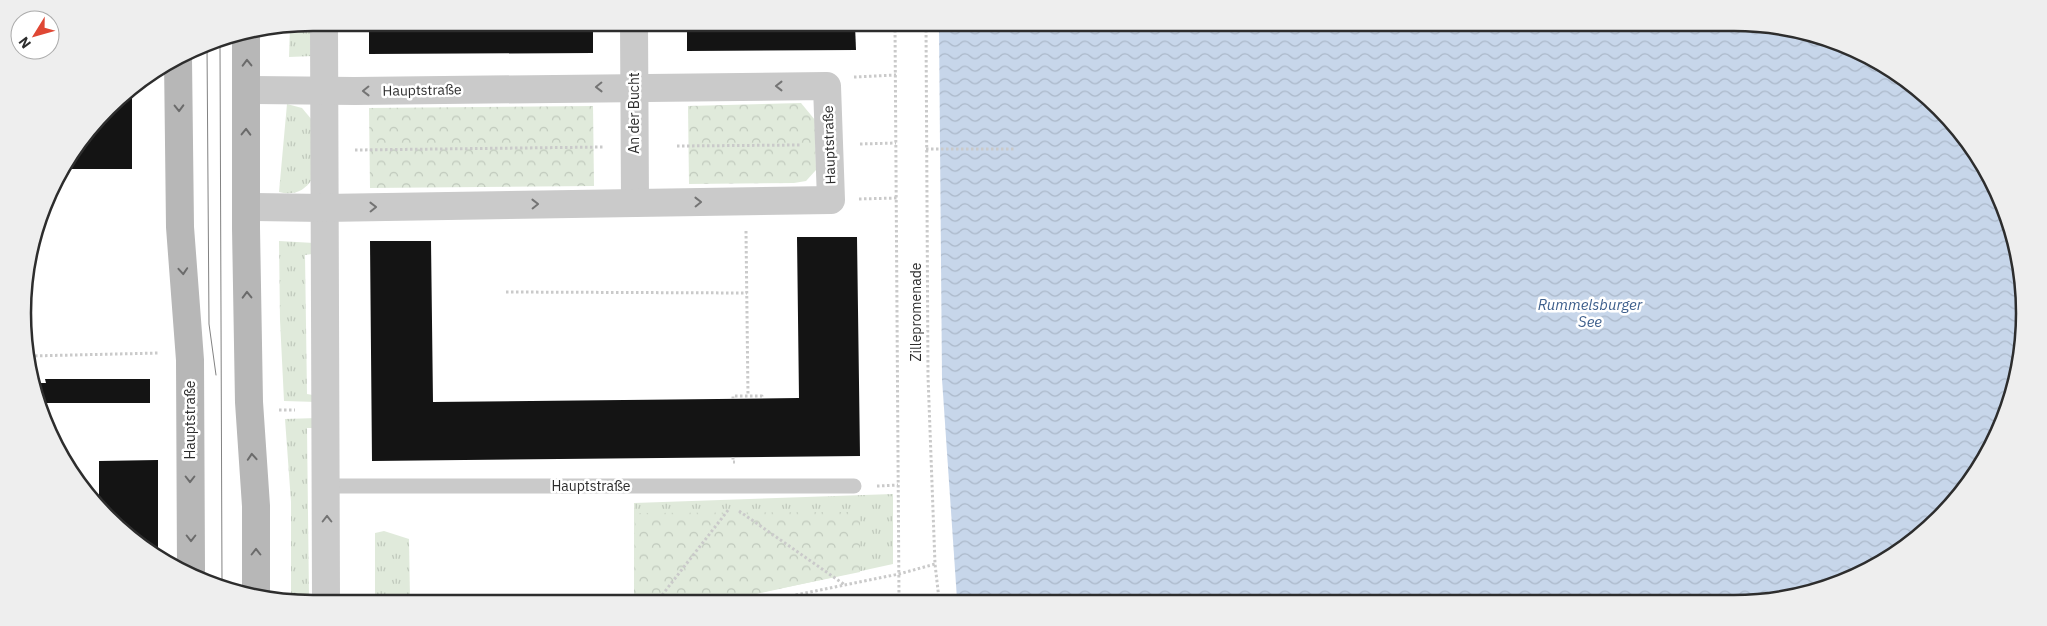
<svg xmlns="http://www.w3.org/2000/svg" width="2047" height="626" viewBox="0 0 2047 626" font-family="'IBM Plex Sans',sans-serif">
<defs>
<pattern id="grass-tufts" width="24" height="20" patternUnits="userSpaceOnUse" patternTransform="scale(1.25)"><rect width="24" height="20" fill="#e0eadb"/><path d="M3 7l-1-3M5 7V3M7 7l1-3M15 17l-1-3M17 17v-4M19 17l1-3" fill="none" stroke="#c0c9bc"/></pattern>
<pattern id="park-crowns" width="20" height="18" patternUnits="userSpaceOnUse" patternTransform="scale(1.25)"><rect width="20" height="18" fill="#e0eadb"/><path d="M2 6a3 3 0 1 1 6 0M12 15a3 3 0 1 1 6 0" fill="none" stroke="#c0c9bc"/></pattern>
<pattern id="water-waves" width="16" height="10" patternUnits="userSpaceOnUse" patternTransform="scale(1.25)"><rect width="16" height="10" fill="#c7d6ea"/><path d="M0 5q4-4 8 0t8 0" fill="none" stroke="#abb8c9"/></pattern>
</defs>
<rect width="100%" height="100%" fill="#fff"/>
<g fill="url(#grass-tufts)">
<path d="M 312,23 L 313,56 L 289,57 L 290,27 Z"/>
<path d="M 287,104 L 302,108 L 312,120 L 312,179 C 305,191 293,196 279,192 Z"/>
<path d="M 279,241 L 314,243 L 312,254 L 305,255 L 307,394 L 313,395 L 317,402 L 284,401 L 280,320 Z"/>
<path d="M 317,418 L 314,428 L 307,428 L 309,598 L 291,598 L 291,502 L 285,419 Z"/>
<path d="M 893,494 L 893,564 L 733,599 L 634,599 L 634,503 Z"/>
<path d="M 384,531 L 409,539 L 410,598 L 375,598 L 375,533 Z"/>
</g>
<g fill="url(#park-crowns)">
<path d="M 801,103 L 815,120 L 816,170 L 806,181 L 794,183 L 689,184 L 688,106 Z"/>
<path d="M 593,106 L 594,186 L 370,188 L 369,108 Z"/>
<path d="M 860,512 L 860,572 L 730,599 L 634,599 L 635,513 Z"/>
</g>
<path fill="url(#water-waves)" d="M 939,25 L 1791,28 L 1896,72 L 1976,152 L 2019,257 L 2019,370 L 1986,458 L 1926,531 L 1862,574 L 1772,601 L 957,599 L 942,379 Z"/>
<g fill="#141414">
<path d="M 369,23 L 593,24 L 593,53 L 369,54 Z"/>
<path d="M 687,24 L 855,25 L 856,50 L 687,51 Z"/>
<path d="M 132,88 L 132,169 L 64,169 L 121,95 Z"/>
<path d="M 797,237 L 857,237 L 860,456 L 372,461 L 370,241 L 431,241 L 433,402 L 799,398 Z"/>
<path d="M 45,379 L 150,379 L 150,403 L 46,403 L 45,408 L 41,408 L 32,388 L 32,383 L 46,383 Z"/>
<path d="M 158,460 L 158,557 L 151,554 L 99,502 L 99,461 Z"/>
</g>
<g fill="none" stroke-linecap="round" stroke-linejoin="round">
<g stroke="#cacaca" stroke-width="3" stroke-dasharray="2.5 2.5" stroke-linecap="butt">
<path d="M 895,25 L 899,599"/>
<path d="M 926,25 L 928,376 L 935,564 L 939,599"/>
<path d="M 854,77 L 896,75"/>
<path d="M 860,144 L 896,143"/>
<path d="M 677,146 L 801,145"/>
<path d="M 926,149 L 1014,149"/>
<path d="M 355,150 L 604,147"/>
<path d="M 859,199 L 897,198"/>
<path d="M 746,231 L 748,396"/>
<path d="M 506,292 L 747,293"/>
<path d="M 30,356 L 160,353"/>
<path d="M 733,399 L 733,396 L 762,396 L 762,398"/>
<path d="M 279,410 L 295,410"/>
<path d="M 733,457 L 733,462 L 735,462"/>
<path d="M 877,486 L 898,485"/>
<path d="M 739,511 L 845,585"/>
<path d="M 659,599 L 729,509"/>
<path d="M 776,599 L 899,574 L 935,564"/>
</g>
<path stroke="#cacaca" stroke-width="15" d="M 327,486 L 854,486"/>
<g stroke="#cacaca" stroke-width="28">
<path d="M 324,23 L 326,598"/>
<path d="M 634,24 L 635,203"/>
<path d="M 246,207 L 324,208 L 831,200 L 827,86 L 355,91 L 247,90"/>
</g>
<g stroke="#b7b7b7" stroke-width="28">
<path d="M 246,36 L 246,228 L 249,402 L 256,506 L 256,598"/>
<path d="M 178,59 L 180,227 L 190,360 L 191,571"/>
</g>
<g stroke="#828282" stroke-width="1">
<path d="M 220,41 L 222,584"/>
<path d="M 207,44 L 209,324 L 216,375"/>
</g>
</g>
<defs><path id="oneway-chevron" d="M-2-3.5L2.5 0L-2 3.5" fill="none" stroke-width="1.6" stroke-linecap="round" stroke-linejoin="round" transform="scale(1.25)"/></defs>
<g stroke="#6b6b6b">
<use href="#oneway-chevron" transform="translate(247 63) rotate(-91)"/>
<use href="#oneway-chevron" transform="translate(179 108) rotate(89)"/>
<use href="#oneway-chevron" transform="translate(246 132) rotate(-89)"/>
<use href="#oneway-chevron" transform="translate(183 271) rotate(86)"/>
<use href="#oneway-chevron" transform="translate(247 295) rotate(-91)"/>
<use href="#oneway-chevron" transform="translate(252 457) rotate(-94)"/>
<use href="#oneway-chevron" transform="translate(190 479) rotate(90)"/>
<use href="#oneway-chevron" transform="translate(191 538) rotate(90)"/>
<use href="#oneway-chevron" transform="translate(256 552) rotate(-90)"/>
</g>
<g stroke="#747474">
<use href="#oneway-chevron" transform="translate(779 86) rotate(180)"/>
<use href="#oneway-chevron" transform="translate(599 87) rotate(179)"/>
<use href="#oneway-chevron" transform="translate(366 91) rotate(179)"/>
<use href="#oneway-chevron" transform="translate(698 202) rotate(-1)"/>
<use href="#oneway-chevron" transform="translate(535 204) rotate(-1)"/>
<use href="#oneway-chevron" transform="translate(373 207) rotate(-1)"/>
<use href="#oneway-chevron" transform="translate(327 519) rotate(-90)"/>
</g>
<g text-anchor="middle" stroke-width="5" stroke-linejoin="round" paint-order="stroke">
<g font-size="14" fill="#2d2d2d" stroke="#fff">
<text transform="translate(422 90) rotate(-1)" y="5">Hauptstraße</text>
<text transform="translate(634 113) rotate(-90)" y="5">An der Bucht</text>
<text transform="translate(829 145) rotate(-92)" y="5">Hauptstraße</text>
<text transform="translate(916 312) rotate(-90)" y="5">Zillepromenade</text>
<text transform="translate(190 420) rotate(-90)" y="5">Hauptstraße</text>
<text x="591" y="491">Hauptstraße</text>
</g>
<g font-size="15" font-style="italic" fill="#3e5f8c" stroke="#fff">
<text x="1590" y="310">Rummelsburger<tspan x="1590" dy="17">See</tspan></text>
</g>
</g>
<path d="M0 0H2047V626H0ZM313 31H1734A282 282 0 0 1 2016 313V313A282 282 0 0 1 1734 595H313A282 282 0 0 1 31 313V313A282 282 0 0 1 313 31Z" fill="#eee" fill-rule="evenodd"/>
<path fill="none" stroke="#2d2d2d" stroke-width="2.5" d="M313 31H1734A282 282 0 0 1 2016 313V313A282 282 0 0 1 1734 595H313A282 282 0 0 1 31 313V313A282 282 0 0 1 313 31Z"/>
<g transform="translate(35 35) rotate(233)"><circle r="24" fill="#ffffff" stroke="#ababab"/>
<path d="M0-4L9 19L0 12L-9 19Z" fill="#df4734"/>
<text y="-8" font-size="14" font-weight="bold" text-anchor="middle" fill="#2d2d2d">N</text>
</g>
</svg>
